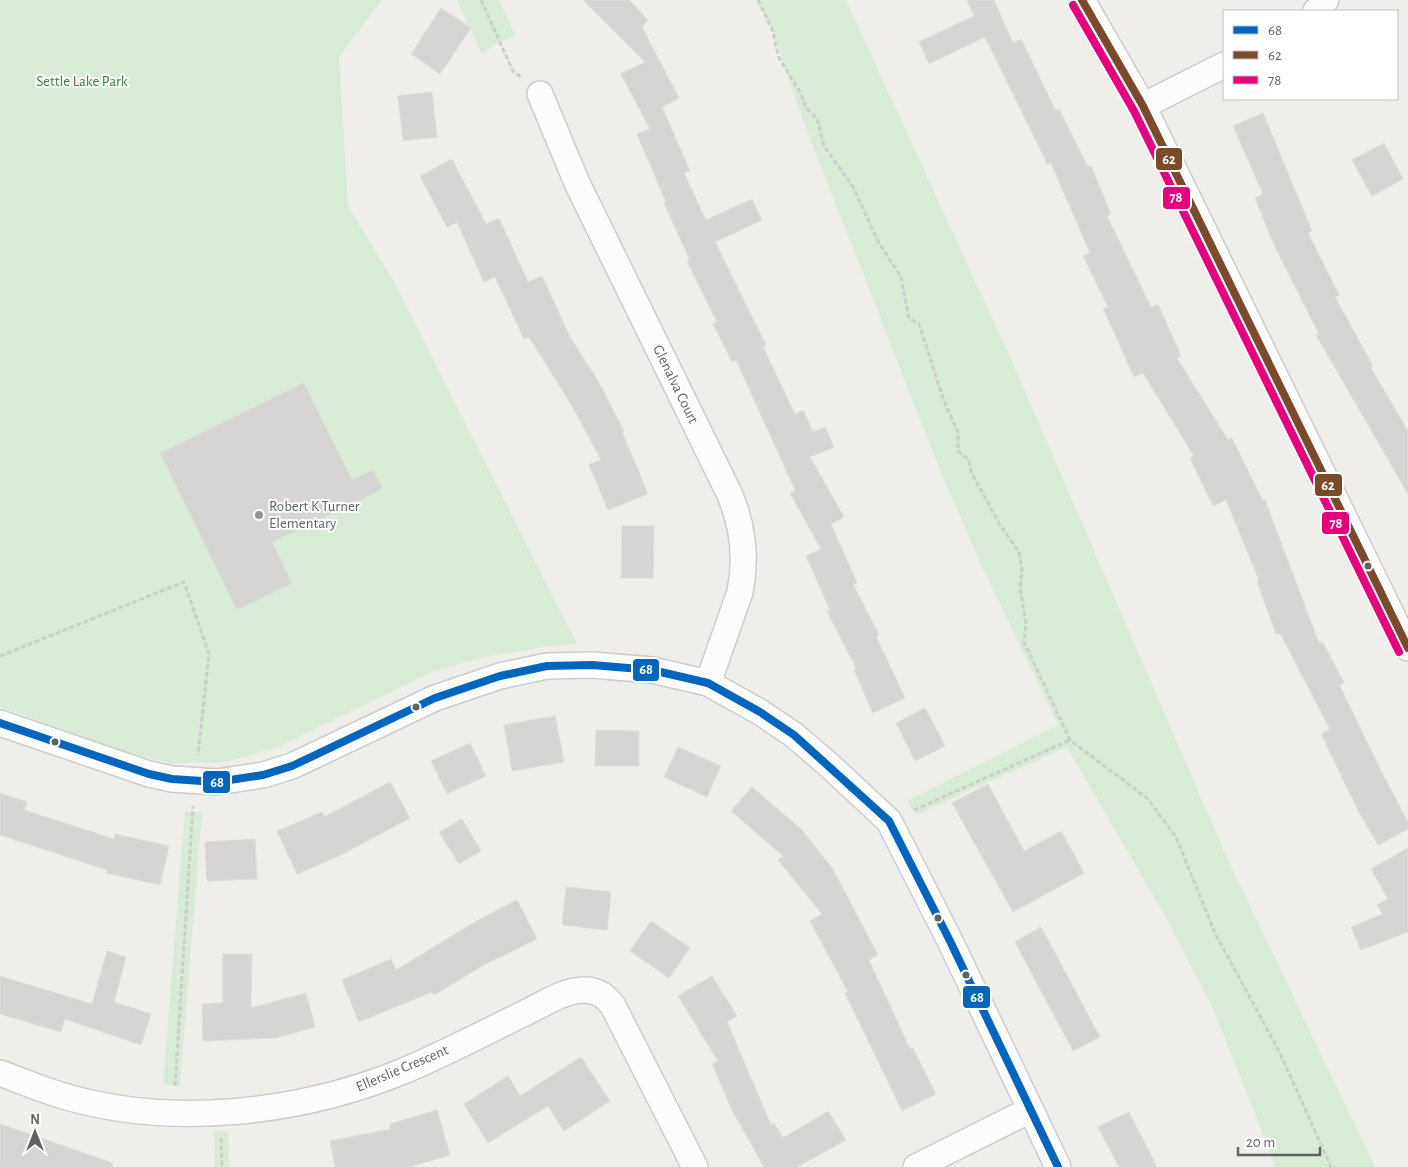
<svg xmlns="http://www.w3.org/2000/svg" width="1408" height="1167" viewBox="0 0 1408 1167" font-family="'Alegreya Sans',sans-serif">
<rect width="100%" height="100%" fill="#efeeea"/>
<g fill="#d8ebd6">
<path d="M 0,0 L 382,0 L 339,57 L 348,206 L 393,280 L 577,644 L 549,646 L 484,657 L 431,672 L 279,747 L 226,762 L 170,763 L 129,753 L 0,707 Z"/>
<path d="M 457,0 L 499,0 L 516,36 L 493,45 L 482,54 Z"/>
<path d="M 758,0 L 846,0 L 1014,366 L 1228,860 L 1375,1167 L 1276,1167 L 1211,1004 L 1165,916 L 1067,747 L 916,815 L 907,801 L 1058,725 L 982,567 L 938,465 L 802,118 L 772,29 Z"/>
<path d="M 185,811 L 202,812 L 180,1086 L 163,1084 Z"/>
<path d="M 214,1131 L 228,1131 L 229,1167 L 215,1167 Z"/>
</g>
<g fill="#d6d5d3" stroke="#deddd9">
<path d="M 583,0 L 629,0 L 648,20 L 642,27 L 679,98 L 662,107 L 690,171 L 684,173 L 706,220 L 752,199 L 762,220 L 715,242 L 766,345 L 763,347 L 795,414 L 803,410 L 813,432 L 825,427 L 834,447 L 810,457 L 844,517 L 831,524 L 857,583 L 853,584 L 879,635 L 876,636 L 905,698 L 873,713 L 854,670 L 856,668 L 827,611 L 830,610 L 806,556 L 821,549 L 790,493 L 795,490 L 736,360 L 732,362 L 713,324 L 717,322 L 687,261 L 690,260 L 664,203 L 666,202 L 637,134 L 650,129 L 621,74 L 645,62 Z"/>
<path d="M 967,0 L 994,0 L 1013,43 L 1021,39 L 1056,111 L 1059,109 L 1088,167 L 1091,166 L 1111,214 L 1107,216 L 1151,307 L 1158,304 L 1181,356 L 1177,358 L 1228,440 L 1232,438 L 1263,501 L 1265,500 L 1319,643 L 1322,641 L 1344,683 L 1340,686 L 1381,771 L 1408,822 L 1408,829 L 1378,845 L 1358,810 L 1321,734 L 1330,729 L 1280,633 L 1276,634 L 1257,581 L 1259,580 L 1226,500 L 1213,506 L 1190,458 L 1194,456 L 1143,373 L 1134,377 L 1103,308 L 1108,307 L 1083,256 L 1090,253 L 1051,163 L 1048,165 L 985,37 L 929,64 L 919,42 L 974,16 Z"/>
<path d="M 441,8 L 471,28 L 440,74 L 411,54 Z"/>
<path d="M 432,92 L 437,137 L 403,141 L 398,96 Z"/>
<path d="M 1263,113 L 1312,231 L 1308,233 L 1339,295 L 1335,297 L 1373,366 L 1371,368 L 1408,431 L 1408,494 L 1316,335 L 1319,334 L 1275,247 L 1255,198 L 1263,194 L 1233,126 Z"/>
<path d="M 1384,143 L 1403,179 L 1372,196 L 1352,160 Z"/>
<path d="M 452,159 L 486,224 L 499,218 L 528,282 L 542,276 L 570,337 L 598,381 L 624,431 L 622,432 L 648,494 L 608,510 L 589,465 L 601,460 L 574,409 L 529,337 L 524,339 L 495,277 L 484,282 L 457,222 L 447,227 L 420,176 Z"/>
<path d="M 304,383 L 352,480 L 373,470 L 383,489 L 272,542 L 292,583 L 237,610 L 160,453 Z"/>
<path d="M 622,526 L 654,526 L 653,578 L 621,578 Z"/>
<path d="M 925,708 L 945,746 L 915,761 L 896,723 Z"/>
<path d="M 555,716 L 564,762 L 512,771 L 504,725 Z"/>
<path d="M 596,730 L 639,731 L 639,766 L 595,766 Z"/>
<path d="M 470,743 L 486,776 L 447,794 L 431,761 Z"/>
<path d="M 678,747 L 721,766 L 707,797 L 664,777 Z"/>
<path d="M 390,782 L 410,818 L 341,855 L 297,874 L 277,831 L 322,812 L 324,817 Z"/>
<path d="M 988,784 L 1024,851 L 1061,831 L 1084,873 L 1013,912 L 952,803 Z"/>
<path d="M 752,787 L 802,830 L 832,868 L 878,955 L 869,960 L 910,1049 L 913,1048 L 936,1094 L 902,1111 L 845,993 L 848,992 L 810,921 L 822,914 L 778,860 L 783,856 L 731,811 Z"/>
<path d="M 0,793 L 27,802 L 24,810 L 114,839 L 115,834 L 169,846 L 160,885 L 106,873 L 107,870 L 0,835 Z"/>
<path d="M 462,819 L 481,851 L 459,864 L 439,832 Z"/>
<path d="M 255,839 L 257,879 L 207,881 L 205,842 Z"/>
<path d="M 1408,848 L 1408,933 L 1407,932 L 1361,950 L 1351,927 L 1383,914 L 1377,905 L 1388,899 L 1371,869 Z"/>
<path d="M 566,887 L 611,892 L 607,930 L 562,925 Z"/>
<path d="M 517,900 L 537,939 L 482,966 L 434,995 L 432,992 L 359,1022 L 342,980 L 391,959 L 396,970 L 480,919 Z"/>
<path d="M 651,921 L 690,948 L 669,978 L 630,951 Z"/>
<path d="M 1041,927 L 1100,1037 L 1073,1051 L 1015,942 Z"/>
<path d="M 107,951 L 126,957 L 114,1002 L 151,1014 L 141,1045 L 65,1019 L 61,1032 L 0,1014 L 0,976 L 92,1004 Z"/>
<path d="M 223,954 L 252,954 L 251,1008 L 306,993 L 315,1027 L 275,1038 L 203,1041 L 202,1004 L 223,1003 Z"/>
<path d="M 712,976 L 737,1016 L 727,1022 L 771,1125 L 774,1123 L 783,1138 L 828,1111 L 846,1140 L 797,1167 L 764,1167 L 732,1110 L 712,1064 L 718,1061 L 678,996 Z"/>
<path d="M 581,1057 L 610,1101 L 564,1131 L 548,1106 L 488,1143 L 464,1104 L 508,1076 L 520,1096 Z"/>
<path d="M 437,1110 L 450,1155 L 409,1167 L 335,1167 L 330,1141 L 391,1129 L 390,1124 Z"/>
<path d="M 1129,1112 L 1157,1167 L 1119,1167 L 1098,1127 Z"/>
<path d="M 0,1124 L 113,1163 L 112,1167 L 0,1167 Z"/>
</g>
<g fill="none" stroke-linecap="round" stroke-linejoin="round">
<defs>
<g id="minor">
<path d="M 1082,0 L 1143,106 L 1408,648"/>
<path d="M 1316,11 L 1326,0"/>
<path d="M 540,94 L 577,183 L 729,493 C 743,525 747,557 740,592 L 708,683"/>
<path d="M 1143,106 L 1224,65"/>
<path d="M 0,723 L 149,774 L 172,779 L 217,782 L 263,775 L 292,766 L 435,698 L 500,676 L 547,666 L 592,665 L 652,670 L 708,683 L 760,712 L 794,735 L 830,766 L 889,821 L 950,941 L 1058,1167"/>
<path d="M 0,1073 C 19,1080 38,1088 57,1094 C 167,1129 300,1114 406,1070 C 448,1052 488,1031 529,1011 C 545,1003 564,991 582,990 C 596,989 606,996 613,1006 L 695,1167"/>
<path d="M 916,1167 L 1030,1110"/>
</g>
</defs>
<use href="#minor" stroke="#cbcccc" stroke-width="28"/>
<g stroke="#cacfcc" stroke-width="3" stroke-dasharray="5 2.5" stroke-linecap="butt">
<path d="M 481,0 L 513,71 L 521,77"/>
<path d="M 758,0 L 772,29 L 779,58 L 801,94 L 806,108 L 817,118 L 824,146 L 853,187 L 879,243 L 901,277 L 909,318 L 919,324 L 944,401 L 958,432 L 958,451 L 969,460 L 971,472 L 1000,525 L 1019,552 L 1022,570 L 1020,588 L 1026,624 L 1024,642 L 1070,740 L 1148,799 L 1176,837 L 1215,933 L 1280,1053 L 1331,1167"/>
<path d="M 0,656 L 184,582 L 209,654 L 198,755"/>
<path d="M 914,810 L 1070,740"/>
<path d="M 175,1086 L 193,806"/>
<path d="M 221,1138 L 222,1167"/>
</g>
<use href="#minor" stroke="#fdfcfc" stroke-width="25"/>
<defs>
<path id="bus-1" d="M 0,723 L 149,774 L 172,779 L 217,782 L 263,775 L 292,766 L 435,698 L 500,676 L 547,666 L 592,665 L 652,670 L 708,683 L 760,712 L 794,735 L 889,821 L 950,941 L 1058,1167"/>
<path id="bus-2" d="M 1082,0 L 1143,106 L 1408,648"/>
<path id="bus-3" d="M 1073,5 L 1134,111 L 1399,652"/>
</defs>
<use href="#bus-1" stroke="#fff" stroke-width="11"/>
<use href="#bus-2" stroke="#fff" stroke-width="11"/>
<use href="#bus-3" stroke="#fff" stroke-width="11"/>
<use href="#bus-1" stroke="#0065bd" stroke-width="8"/>
<use href="#bus-2" stroke="#7a4b2a" stroke-width="8"/>
<use href="#bus-3" stroke="#e5007d" stroke-width="8"/>
</g>
<circle fill="#919496" stroke="#fff" stroke-width="2" cx="259" cy="515" r="5"/>
<g fill="#5f6368" stroke="#fff" stroke-width="2">
<circle cx="1368" cy="566" r="4.5"/>
<circle cx="416" cy="707" r="4.5"/>
<circle cx="55" cy="742" r="4.5"/>
<circle cx="938" cy="918" r="4.5"/>
<circle cx="966" cy="975" r="4.5"/>
</g>
<g text-anchor="middle" stroke-width="4" stroke-linejoin="round" paint-order="stroke">
<g font-size="15" fill="#348238" stroke="#fff">
<text x="82" y="86">Settle Lake Park</text>
</g>
<g font-size="15" fill="#5f6368" stroke="#fff">
<text transform="translate(676 384) rotate(64)" y="5">Glenalva Court</text>
<text transform="translate(402 1068) rotate(-23)" y="5">Ellerslie Crescent</text>
</g>
<g font-size="15" fill="#5f6368" stroke="#fff" text-anchor="start">
<text x="269" y="511">Robert K Turner<tspan x="269" dy="17">Elementary</tspan></text>
</g>
</g>
<g stroke="#fff" stroke-width="2">
<rect x="1155" y="147" width="28" height="24" rx="5" fill="#7a4b2a"/>
<rect x="1162" y="186" width="29" height="24" rx="5" fill="#e5007d"/>
<rect x="1314" y="473" width="29" height="24" rx="5" fill="#7a4b2a"/>
<rect x="1321" y="511" width="29" height="24" rx="5" fill="#e5007d"/>
<rect x="632" y="658" width="28" height="24" rx="5" fill="#0065bd"/>
<rect x="202" y="770" width="29" height="24" rx="5" fill="#0065bd"/>
<rect x="962" y="985" width="29" height="24" rx="5" fill="#0065bd"/>
</g>
<g font-size="14" text-anchor="middle" font-weight="bold" fill="#fff">
<text x="1169" y="164">62</text>
<text x="1176" y="202">78</text>
<text x="1328" y="490">62</text>
<text x="1336" y="528">78</text>
<text x="646" y="674">68</text>
<text x="217" y="787">68</text>
<text x="977" y="1002">68</text>
</g>
<rect x="1223" y="10" width="175" height="90" fill="#ffffff" stroke="#bfc1c3"/>
<rect x="1233" y="26" width="25" height="8" fill="#0065bd" stroke="#bfc1c3"/>
<text x="1268" y="35" font-size="15" fill="#5f6368">68</text>
<rect x="1233" y="51" width="25" height="8" fill="#7a4b2a" stroke="#bfc1c3"/>
<text x="1268" y="60" font-size="15" fill="#5f6368">62</text>
<rect x="1233" y="76" width="25" height="8" fill="#e5007d" stroke="#bfc1c3"/>
<text x="1268" y="85" font-size="15" fill="#5f6368">78</text>
<g transform="translate(35 1132)" stroke="#ffffff" stroke-width="4" paint-order="stroke">
<path d="M0-4L9 19L0 12L-9 19Z" fill="#5f6368"/>
<text y="-8" font-size="14" font-weight="bold" text-anchor="middle" fill="#5f6368">N</text>
</g>
<path d="M1238 1147v8h82v-8" fill="none" stroke="#5f6368" stroke-width="2.5"/>
<text x="1246" y="1147" font-size="15" fill="#5f6368" stroke="#ffffff" stroke-width="4" paint-order="stroke">20 m</text>
</svg>
